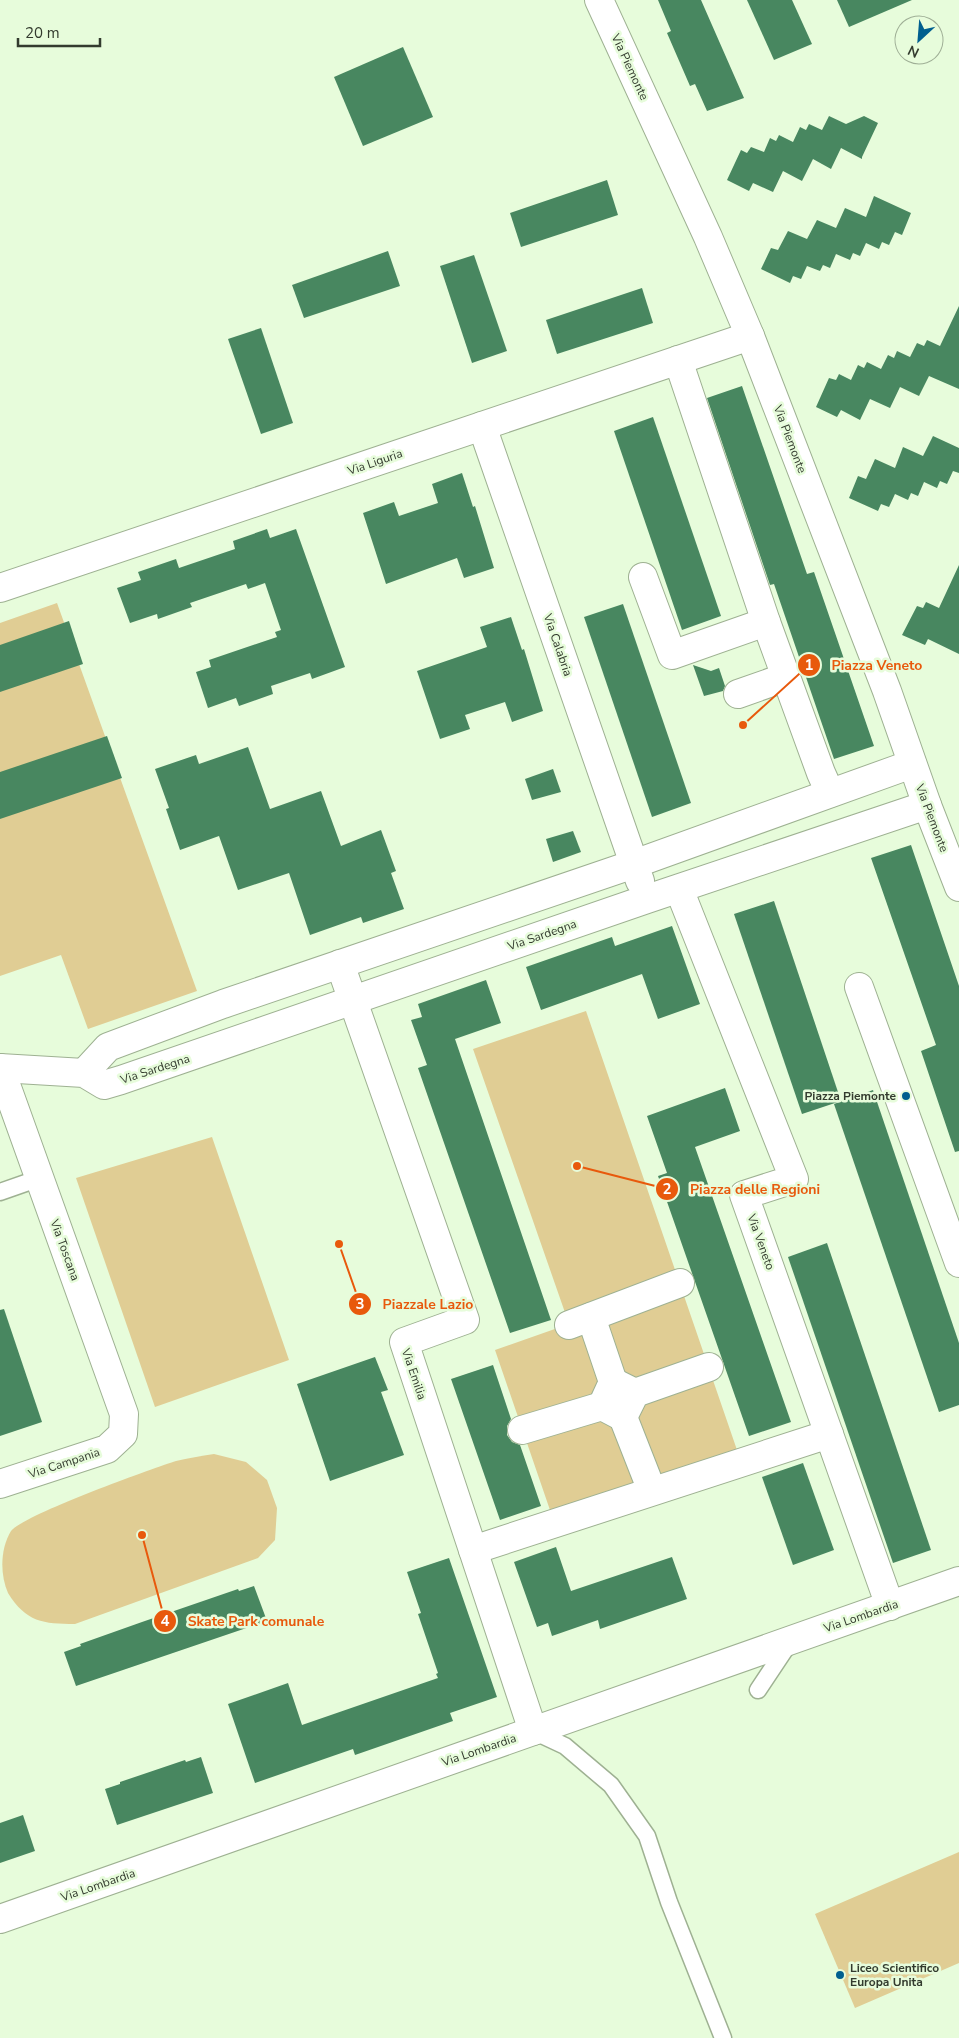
<svg xmlns="http://www.w3.org/2000/svg" width="959" height="2038" viewBox="0 0 959 2038" font-family="'Nunito Sans',sans-serif">
<rect width="100%" height="100%" fill="#e7fcdb"/>
<g fill="#e0cd94">
<path d="M 57,603 L 197,991 L 88,1029 L 61,955 L 0,976 L 0,623 Z"/>
<path d="M 586,1011 L 737,1450 L 551,1513 L 495,1350 L 569,1324 L 473,1049 Z"/>
<path d="M 212,1137 L 289,1360 L 155,1407 L 76,1178 Z"/>
<path d="M 214,1454 L 246,1462 L 267,1480 L 277,1508 L 275,1540 L 258,1558 L 75,1624 C 43,1624 26,1622 8,1593 C 0,1575 0,1549 11,1531 C 23,1515 151,1469 176,1461 C 188,1458 201,1456 214,1454 Z"/>
<path d="M 959,1852 L 959,1963 L 855,2008 L 815,1914 Z"/>
</g>
<g fill="#488760">
<path d="M 658,0 L 701,0 L 744,98 L 707,111 L 695,84 L 690,86 L 667,33 L 671,31 Z"/>
<path d="M 747,0 L 792,0 L 812,44 L 774,60 Z"/>
<path d="M 837,0 L 912,0 L 849,27 Z"/>
<path d="M 403,47 L 433,117 L 363,146 L 334,77 Z"/>
<path d="M 829,116 L 846,124 L 864,116 L 878,123 L 862,157 L 862,159 L 841,148 L 831,169 L 813,159 L 802,181 L 783,171 L 773,192 L 753,183 L 749,191 L 727,180 L 741,150 L 747,153 L 751,147 L 764,152 L 770,138 L 776,141 L 779,135 L 793,142 L 800,127 L 806,130 L 809,124 L 822,130 Z"/>
<path d="M 607,180 L 618,215 L 521,247 L 510,213 Z"/>
<path d="M 874,196 L 911,213 L 902,235 L 895,232 L 889,245 L 882,242 L 879,249 L 866,243 L 860,256 L 853,253 L 850,260 L 836,254 L 830,268 L 823,265 L 820,271 L 807,266 L 801,279 L 793,276 L 790,283 L 761,269 L 771,248 L 778,250 L 788,231 L 807,239 L 817,220 L 836,228 L 845,208 L 866,217 Z"/>
<path d="M 388,251 L 400,286 L 304,318 L 292,285 Z"/>
<path d="M 474,255 L 507,351 L 472,363 L 440,266 Z"/>
<path d="M 642,288 L 653,323 L 557,354 L 546,320 Z"/>
<path d="M 959,306 L 959,389 L 929,376 L 919,396 L 900,387 L 890,408 L 870,399 L 860,420 L 841,410 L 837,417 L 816,407 L 829,378 L 836,380 L 839,374 L 851,380 L 858,365 L 864,368 L 867,362 L 881,369 L 888,355 L 894,358 L 897,351 L 910,357 L 917,343 L 924,346 L 927,340 L 940,346 Z"/>
<path d="M 261,328 L 293,423 L 261,434 L 228,339 Z"/>
<path d="M 742,386 L 807,574 L 814,572 L 874,746 L 834,759 L 774,584 L 770,585 L 707,398 Z"/>
<path d="M 653,417 L 721,616 L 682,630 L 614,431 Z"/>
<path d="M 933,436 L 959,448 L 959,473 L 953,471 L 947,484 L 940,481 L 937,488 L 924,482 L 918,496 L 911,493 L 908,500 L 895,494 L 889,507 L 881,504 L 878,511 L 849,498 L 858,476 L 866,479 L 875,459 L 895,468 L 903,447 L 923,456 Z"/>
<path d="M 462,473 L 473,507 L 475,506 L 494,568 L 464,578 L 457,558 L 386,584 L 363,513 L 394,502 L 399,516 L 438,503 L 432,484 Z"/>
<path d="M 267,529 L 270,538 L 296,529 L 345,667 L 312,679 L 310,673 L 271,686 L 273,694 L 239,706 L 236,698 L 208,708 L 196,672 L 211,667 L 209,660 L 277,637 L 275,632 L 281,630 L 265,583 L 248,589 L 246,584 L 190,603 L 192,607 L 158,619 L 157,614 L 130,623 L 117,588 L 141,580 L 138,572 L 176,559 L 179,568 L 235,549 L 233,541 Z"/>
<path d="M 959,565 L 959,654 L 928,639 L 925,645 L 902,635 L 917,606 L 923,608 L 926,602 L 939,608 Z"/>
<path d="M 623,604 L 691,803 L 652,817 L 584,617 Z"/>
<path d="M 511,617 L 522,650 L 524,649 L 543,711 L 512,722 L 505,702 L 465,715 L 470,729 L 440,739 L 417,671 L 487,647 L 480,627 Z"/>
<path d="M 69,621 L 83,664 L 0,692 L 0,645 Z"/>
<path d="M 693,665 L 711,671 L 719,668 L 725,686 L 723,691 L 704,696 Z"/>
<path d="M 107,736 L 122,778 L 0,819 L 0,772 Z"/>
<path d="M 248,747 L 270,809 L 321,791 L 341,846 L 381,830 L 396,871 L 391,873 L 404,909 L 363,923 L 361,917 L 310,935 L 289,873 L 238,890 L 219,836 L 180,850 L 166,809 L 169,808 L 155,769 L 196,755 L 199,764 Z"/>
<path d="M 553,769 L 561,792 L 532,800 L 525,779 Z"/>
<path d="M 573,831 L 581,852 L 553,862 L 546,839 Z"/>
<path d="M 911,845 L 959,986 L 959,1151 L 955,1152 L 921,1051 L 936,1045 L 871,858 Z"/>
<path d="M 774,901 L 841,1101 L 802,1114 L 734,914 Z"/>
<path d="M 672,926 L 700,1004 L 658,1019 L 642,974 L 541,1010 L 526,967 L 612,937 L 615,946 Z"/>
<path d="M 486,980 L 501,1023 L 455,1039 L 551,1320 L 510,1333 L 418,1068 L 427,1065 L 411,1020 L 422,1017 L 418,1004 Z"/>
<path d="M 725,1088 L 740,1131 L 695,1147 L 791,1422 L 749,1436 L 658,1176 L 667,1173 L 647,1116 Z"/>
<path d="M 873,1090 L 959,1343 L 959,1405 L 939,1412 L 834,1104 Z"/>
<path d="M 827,1243 L 931,1550 L 893,1563 L 788,1257 Z"/>
<path d="M 4,1309 L 42,1422 L 0,1436 L 0,1310 Z"/>
<path d="M 375,1357 L 388,1390 L 381,1392 L 404,1455 L 330,1481 L 297,1384 Z"/>
<path d="M 493,1365 L 511,1419 L 507,1426 L 507,1435 L 512,1442 L 520,1445 L 541,1506 L 500,1520 L 451,1379 Z"/>
<path d="M 803,1463 L 834,1550 L 793,1565 L 762,1477 Z"/>
<path d="M 556,1547 L 571,1591 L 672,1557 L 687,1599 L 600,1629 L 598,1620 L 552,1636 L 548,1623 L 537,1627 L 514,1562 Z"/>
<path d="M 449,1558 L 497,1697 L 450,1713 L 453,1721 L 355,1755 L 353,1749 L 255,1783 L 228,1704 L 288,1683 L 302,1725 L 438,1678 L 436,1674 L 438,1673 L 418,1614 L 421,1613 L 407,1572 Z"/>
<path d="M 254,1586 L 267,1621 L 76,1686 L 64,1652 L 81,1646 L 80,1644 L 142,1622 L 238,1589 L 239,1591 Z"/>
<path d="M 201,1757 L 213,1793 L 117,1825 L 105,1789 L 120,1784 L 120,1782 L 185,1760 L 186,1762 Z"/>
<path d="M 23,1815 L 35,1851 L 0,1863 L 0,1823 Z"/>
</g>
<g fill="none" stroke-linecap="round" stroke-linejoin="round">
<defs>
<g id="lane">
<path d="M 0,1192 L 40,1178"/>
<path d="M 758,1690 L 790,1642"/>
<path d="M 533,1731 L 565,1746 L 611,1785 L 647,1836 L 669,1902 L 723,2038"/>
</g>
<g id="street">
<path d="M 599,0 L 708,237 L 750,336 L 887,691 L 927,805 L 959,887"/>
<path d="M 678,360 L 766,622 L 821,773 L 830,793"/>
<path d="M 482,426 L 640,881"/>
<path d="M 643,577 L 672,655 L 766,622"/>
<path d="M 0,588 L 750,336"/>
<path d="M 738,694 L 786,677"/>
<path d="M 679,889 L 794,1179 L 744,1195 L 890,1606"/>
<path d="M 340,964 L 465,1320 L 404,1342 L 533,1731"/>
<path d="M 859,987 L 959,1263"/>
<path d="M 0,1068 L 84,1073 L 104,1085 L 121,1080 L 647,899 L 927,805"/>
<path d="M 84,1073 L 108,1047 L 223,1004 L 634,864 L 912,764"/>
<path d="M 591,1317 L 613,1382"/>
<path d="M 569,1325 L 680,1283"/>
<path d="M 635,1393 L 623,1417 L 602,1406 L 613,1382 L 635,1393 L 709,1367"/>
<path d="M 623,1417 L 652,1491"/>
<path d="M 522,1430 L 602,1406"/>
<path d="M 0,1484 L 107,1449 L 123,1434 L 124,1414 L 0,1068"/>
<path d="M 473,1550 L 829,1434"/>
<path d="M 0,1919 L 959,1581"/>
</g>
</defs>
<use href="#lane" stroke="#9eb192" stroke-width="19"/>
<use href="#street" stroke="#9eb192" stroke-width="30"/>
<use href="#lane" stroke="#fff" stroke-width="16"/>
<use href="#street" stroke="#fff" stroke-width="28"/>
</g>
<g fill="#005f8f" stroke="#e7fcdb" stroke-width="2">
<circle cx="906" cy="1096" r="5"/>
<circle cx="840" cy="1975" r="5"/>
</g>
<g text-anchor="middle" stroke-width="5" stroke-linejoin="round" paint-order="stroke">
<g font-size="12" fill="#333b2e" stroke="#e7fcdb">
<text transform="translate(630 67) rotate(65)" y="4">Via Piemonte</text>
<text transform="translate(790 439) rotate(69)" y="4">Via Piemonte</text>
<text transform="translate(375 462) rotate(-19)" y="4">Via Liguria</text>
<text transform="translate(558 645) rotate(71)" y="4">Via Calabria</text>
<text transform="translate(932 818) rotate(69)" y="4">Via Piemonte</text>
<text transform="translate(542 935) rotate(-19)" y="4">Via Sardegna</text>
<text transform="translate(155 1069) rotate(-18)" y="4">Via Sardegna</text>
<text transform="translate(761 1242) rotate(70)" y="4">Via Veneto</text>
<text transform="translate(65 1250) rotate(70)" y="4">Via Toscana</text>
<text transform="translate(414 1374) rotate(71)" y="4">Via Emilia</text>
<text transform="translate(64 1463) rotate(-18)" y="4">Via Campania</text>
<text transform="translate(861 1616) rotate(-19)" y="4">Via Lombardia</text>
<text transform="translate(479 1750) rotate(-19)" y="4">Via Lombardia</text>
<text transform="translate(98 1885) rotate(-19)" y="4">Via Lombardia</text>
</g>
<g font-size="12" font-weight="bold" fill="#333b2e" stroke="#e7fcdb" text-anchor="end">
<text x="896" y="1100">Piazza Piemonte</text>
<text x="850" y="1972" text-anchor="start">Liceo Scientifico<tspan x="850" dy="14">Europa Unita</tspan></text>
</g>
</g>
<path fill="none" stroke="#e8590c" stroke-width="2" d="M743 725L809 665M577 1166L667 1189M339 1244L360 1304M142 1535L165 1621"/>
<g fill="#e8590c" stroke="#e7fcdb" stroke-width="2">
<circle cx="743" cy="725" r="5"/>
<circle cx="577" cy="1166" r="5"/>
<circle cx="339" cy="1244" r="5"/>
<circle cx="142" cy="1535" r="5"/>
<circle cx="809" cy="665" r="12"/>
<circle cx="667" cy="1189" r="12"/>
<circle cx="360" cy="1304" r="12"/>
<circle cx="165" cy="1621" r="12"/>
</g>
<g font-size="15" text-anchor="middle" font-weight="bold" fill="#fff">
<text x="809" y="670">1</text>
<text x="667" y="1194">2</text>
<text x="360" y="1309">3</text>
<text x="165" y="1626">4</text>
</g>
<g font-size="14" text-anchor="middle" font-weight="bold" fill="#e8590c" stroke="#e7fcdb" stroke-width="5" stroke-linejoin="round" paint-order="stroke">
<text x="877" y="670">Piazza Veneto</text>
<text x="755" y="1194">Piazza delle Regioni</text>
<text x="428" y="1309">Piazzale Lazio</text>
<text x="256" y="1626">Skate Park comunale</text>
</g>
<g transform="translate(919 40) rotate(206)"><circle r="24" fill="#e7fcdb" stroke="#9faf96"/>
<path d="M0-4L9 19L0 12L-9 19Z" fill="#005f8f"/>
<text y="-8" font-size="14" font-weight="bold" text-anchor="middle" fill="#333b2e">N</text>
</g>
<path d="M18 38v8h82v-8" fill="none" stroke="#333b2e" stroke-width="2.5"/>
<text x="25" y="38" font-size="15" fill="#333b2e" stroke="#e7fcdb" stroke-width="4" paint-order="stroke">20 m</text>
</svg>
